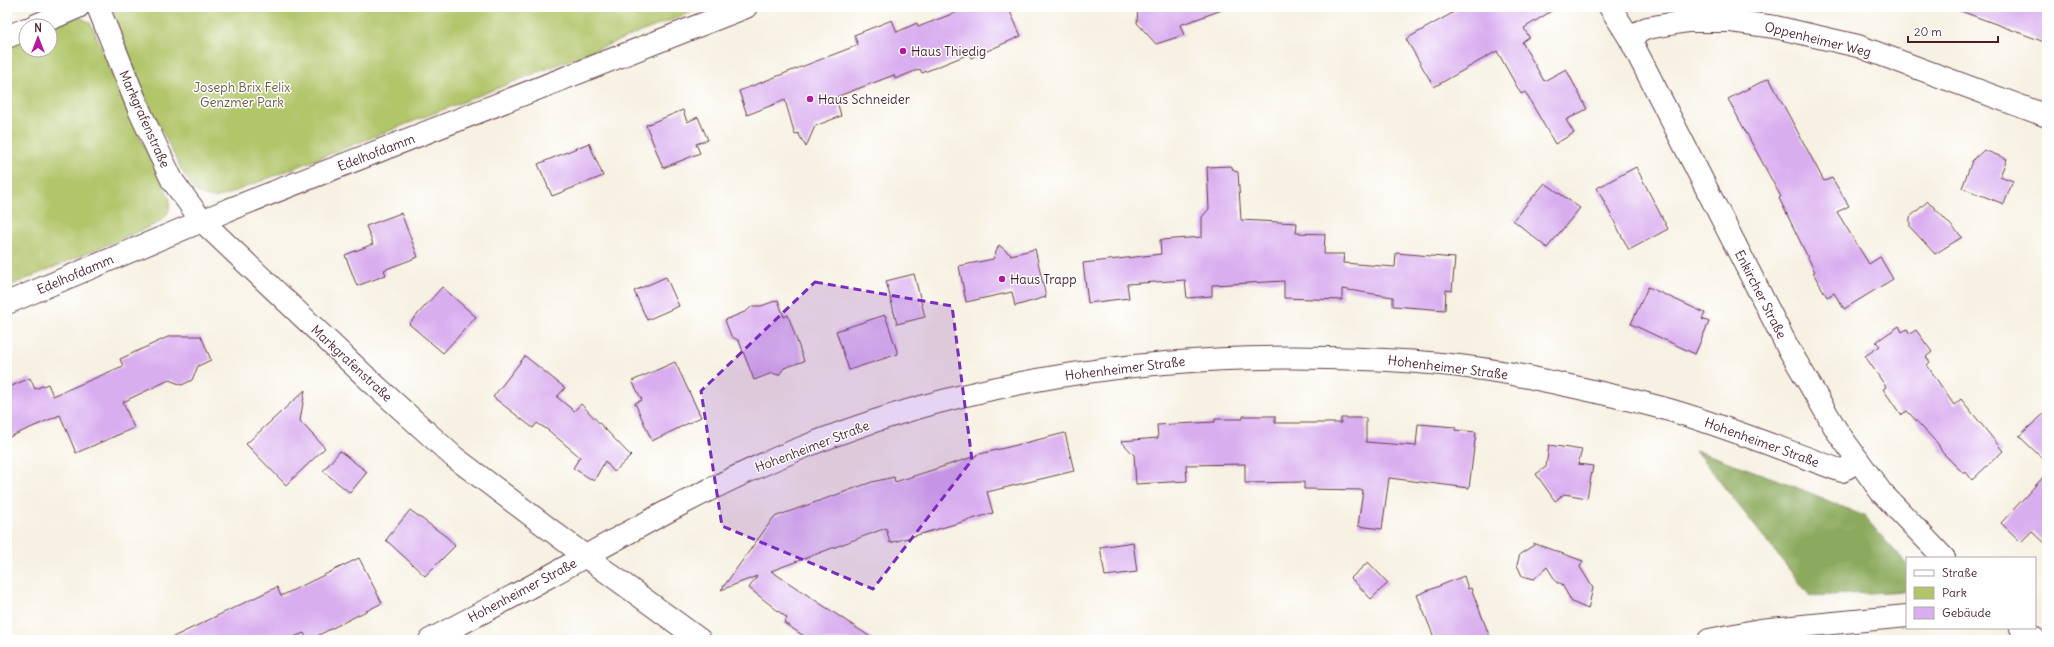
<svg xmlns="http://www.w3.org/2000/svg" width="2054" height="647" viewBox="0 0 2054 647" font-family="Delius,sans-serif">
<rect width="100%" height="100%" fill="#fff"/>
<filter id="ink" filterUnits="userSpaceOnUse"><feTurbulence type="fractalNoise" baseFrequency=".025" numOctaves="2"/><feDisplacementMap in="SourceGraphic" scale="8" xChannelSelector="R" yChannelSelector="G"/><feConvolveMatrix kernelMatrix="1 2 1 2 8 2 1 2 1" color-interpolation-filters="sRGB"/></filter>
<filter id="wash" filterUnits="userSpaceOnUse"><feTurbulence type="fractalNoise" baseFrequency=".012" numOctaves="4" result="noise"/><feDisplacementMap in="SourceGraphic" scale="16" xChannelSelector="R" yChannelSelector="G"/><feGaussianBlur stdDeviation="0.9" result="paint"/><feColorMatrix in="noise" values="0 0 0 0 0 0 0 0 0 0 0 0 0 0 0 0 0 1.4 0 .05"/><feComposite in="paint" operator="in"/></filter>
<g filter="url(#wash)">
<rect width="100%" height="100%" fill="#f6f1e2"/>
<g fill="#b1c569" stroke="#7e724a">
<path d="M 114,7 L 704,7 L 223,196 L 213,198 L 202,195 L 194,190 L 181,169 L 145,96 L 115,20 Z"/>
<path d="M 80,17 L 89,22 L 94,30 L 127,110 L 170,199 C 170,211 167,218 156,224 L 7,287 L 7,42 L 26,34 L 26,50 L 50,50 L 50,26 Z"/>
</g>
<path fill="#8caa5d" stroke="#6b6444" d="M 1695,450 L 1784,482 L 1864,516 L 1907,565 L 1907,591 L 1810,596 Z"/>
<g id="blocks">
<g fill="#d9aeef">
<path d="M 970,7 L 1008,7 L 1021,36 L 971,58 L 969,54 L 922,73 L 920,69 L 895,79 L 894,75 L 836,97 L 841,116 L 815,126 L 806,147 L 798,133 L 795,135 L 785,100 L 747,115 L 739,91 L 858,45 L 854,35 L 892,20 L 897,32 L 917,23 L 918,27 Z"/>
<path d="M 1138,7 L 1222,7 L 1222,10 L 1180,25 L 1184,35 L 1156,44 L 1137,23 Z"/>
<path d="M 1463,7 L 1558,7 L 1524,28 L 1529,37 L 1522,42 L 1544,81 L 1566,69 L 1587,109 L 1566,120 L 1574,133 L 1555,144 L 1525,92 L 1521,94 L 1497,51 L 1434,87 L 1406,39 Z"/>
<path d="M 1959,7 L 2047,7 L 2047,43 L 1958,10 Z"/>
<path d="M 1769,78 L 1824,181 L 1832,178 L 1849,206 L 1837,212 L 1869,264 L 1880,257 L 1893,279 L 1844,309 L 1834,293 L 1827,297 L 1813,273 L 1815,272 L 1779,198 L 1781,197 L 1728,99 Z"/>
<path d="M 683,110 L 687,122 L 698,117 L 708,140 L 696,144 L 700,153 L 663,168 L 646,125 Z"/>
<path d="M 589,143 L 603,176 L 552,196 L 538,164 Z"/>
<path d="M 1984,150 L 2007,159 L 2000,176 L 2013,181 L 2004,204 L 1962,188 L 1972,161 Z"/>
<path d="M 1231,166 L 1234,171 L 1238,172 L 1241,220 L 1297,223 L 1296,233 L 1325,234 L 1324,254 L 1344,254 L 1343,263 L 1395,267 L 1396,253 L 1455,258 L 1452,291 L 1446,290 L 1445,310 L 1393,306 L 1393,297 L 1342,289 L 1342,300 L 1284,298 L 1284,281 L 1212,285 L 1212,296 L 1187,298 L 1185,280 L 1127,284 L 1129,298 L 1088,303 L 1083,263 L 1161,254 L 1160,240 L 1202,237 L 1202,217 L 1209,209 L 1207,167 Z"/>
<path d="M 1636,167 L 1668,229 L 1629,250 L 1597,188 Z"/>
<path d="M 1545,183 L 1580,208 L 1547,248 L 1513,220 Z"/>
<path d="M 1928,201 L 1962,237 L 1935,254 L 1910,227 L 1910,217 Z"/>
<path d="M 401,213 L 418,257 L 384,270 L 386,275 L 357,286 L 345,255 L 373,244 L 366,226 Z"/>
<path d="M 999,245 L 1011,255 L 1035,249 L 1046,297 L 1015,306 L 1012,292 L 966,302 L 959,266 L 993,259 Z"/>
<path d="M 914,274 L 925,317 L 897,324 L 886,281 Z"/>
<path d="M 666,277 L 679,306 L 647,320 L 634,291 Z"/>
<path d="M 442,287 L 476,317 L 443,353 L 409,324 Z"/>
<path d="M 1648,287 L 1705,313 L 1702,319 L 1709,322 L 1695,354 L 1631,324 Z"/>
<path d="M 778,300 L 784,317 L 788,315 L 804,361 L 784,368 L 779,375 L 772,373 L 754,380 L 739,341 L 731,336 L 725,320 L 747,311 L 752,306 L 761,306 Z"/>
<path d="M 885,315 L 898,354 L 849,370 L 836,331 Z"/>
<path d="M 1899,326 L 1902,332 L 1907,329 L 1910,334 L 1916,330 L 1932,352 L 1926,357 L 1930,362 L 1927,365 L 1954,405 L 1961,399 L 2003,451 L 1972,480 L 1966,472 L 1964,474 L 1942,452 L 1938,444 L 1907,411 L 1901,415 L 1883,389 L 1886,387 L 1865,356 L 1880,346 L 1876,342 Z"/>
<path d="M 170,336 L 201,336 L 211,360 L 198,366 L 192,380 L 182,385 L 169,380 L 123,402 L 134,428 L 76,453 L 60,415 L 7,438 L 7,388 L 30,378 L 35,389 L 48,384 L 53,396 L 123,366 L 120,359 Z"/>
<path d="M 525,356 L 565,388 L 557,397 L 574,411 L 581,404 L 631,456 L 614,472 L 605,461 L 594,481 L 573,468 L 580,457 L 548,430 L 537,423 L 533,428 L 493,397 Z"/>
<path d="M 675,362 L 701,417 L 652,441 L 635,403 L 642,400 L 632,381 Z"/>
<path d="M 305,390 L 300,421 L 325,448 L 286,485 L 246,444 Z"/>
<path d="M 2047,411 L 2047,463 L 2019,436 Z"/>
<path d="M 1243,416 L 1275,416 L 1275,423 L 1341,423 L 1341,418 L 1366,418 L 1366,442 L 1416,446 L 1418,424 L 1455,427 L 1455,430 L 1476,432 L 1469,488 L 1389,478 L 1382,529 L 1358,526 L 1363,490 L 1304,489 L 1304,482 L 1245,483 L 1245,464 L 1186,465 L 1187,481 L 1136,484 L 1134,455 L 1121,441 L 1158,438 L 1157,425 L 1215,422 L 1215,419 L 1243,419 Z"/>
<path d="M 1065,433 L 1074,471 L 987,492 L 993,513 L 890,543 L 886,528 L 771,571 L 875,640 L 810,640 L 784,623 L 787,618 L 749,588 L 757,576 L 721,590 L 774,517 L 872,482 L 894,477 L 895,482 L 976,456 L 976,455 Z"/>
<path d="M 1549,445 L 1582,450 L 1578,464 L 1593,466 L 1587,498 L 1564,494 L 1555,501 L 1536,474 L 1546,467 Z"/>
<path d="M 340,451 L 367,472 L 350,493 L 323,471 Z"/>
<path d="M 2047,473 L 2047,545 L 2032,531 L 2021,542 L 2001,523 Z"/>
<path d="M 410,510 L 448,538 L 455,546 L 425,576 L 386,540 Z"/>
<path d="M 1133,542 L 1137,572 L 1105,576 L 1100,547 Z"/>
<path d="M 1533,543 L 1583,561 L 1580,567 L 1593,588 L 1588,609 L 1572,602 L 1561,583 L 1557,583 L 1547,567 L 1534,579 L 1522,576 L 1517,565 L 1520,554 L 1534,545 Z"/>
<path d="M 359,558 L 382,603 L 309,640 L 307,640 L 304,633 L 286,640 L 167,640 L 277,587 L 281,596 Z"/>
<path d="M 1368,562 L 1388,583 L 1371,599 L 1351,578 Z"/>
<path d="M 1464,576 L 1468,589 L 1471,588 L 1491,640 L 1435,640 L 1417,595 Z"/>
</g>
</g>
</g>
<g filter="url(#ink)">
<use href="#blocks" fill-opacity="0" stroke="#643e46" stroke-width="1"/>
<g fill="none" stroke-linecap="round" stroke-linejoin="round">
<defs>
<g id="minor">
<path d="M 98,7 L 140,112 L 172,180 L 202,221 L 365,376 L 454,457 L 585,556 L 700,640"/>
<path d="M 1610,7 L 1629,37 L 1787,346 L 1837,431 L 1881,492 L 1944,558"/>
<path d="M 34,26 L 78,7"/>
<path d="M 7,37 L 26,29"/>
<path d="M 1629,37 L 1647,28 L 1688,21 L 1731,21 L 1775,27 L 1858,46 L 2047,116"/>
<path d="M 7,303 L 228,210 L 746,7"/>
<path d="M 2021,628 L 2036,640"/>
<path d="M 430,640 C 469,619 509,599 548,577 C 629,532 709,486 794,451 C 962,381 1146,354 1327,358 C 1394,359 1462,363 1528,377 C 1576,387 1625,397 1673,411 C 1730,428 1786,451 1842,471 L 1858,460"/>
<path d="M 1709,640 L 1760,630 L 1907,616"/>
</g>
</defs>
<use href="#minor" stroke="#643e46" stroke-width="24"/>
<use href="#minor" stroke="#fff" stroke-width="22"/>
</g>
</g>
<path fill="#7b2cbf" fill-opacity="0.2" stroke="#7b2cbf" stroke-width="3" stroke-dasharray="8 5" stroke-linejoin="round" d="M 815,282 L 952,306 L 972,460 L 873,589 L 722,526 L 701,391 Z"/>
<g fill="#b5179e" stroke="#fff" stroke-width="1.5">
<circle cx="903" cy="51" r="4"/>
<circle cx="810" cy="99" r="4"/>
<circle cx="1002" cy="279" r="4"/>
</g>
<g text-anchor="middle" stroke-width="3" stroke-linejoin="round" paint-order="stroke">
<g font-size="13" fill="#4a1f2b" stroke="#fff">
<text transform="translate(1818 39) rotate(14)" y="5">Oppenheimer Weg</text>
<text transform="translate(145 119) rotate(66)" y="5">Markgrafenstraße</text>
<text transform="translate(376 152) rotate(-21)" y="5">Edelhofdamm</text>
<text transform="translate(75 274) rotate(-23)" y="5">Edelhofdamm</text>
<text transform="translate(1761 294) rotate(63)" y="5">Enkircher Straße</text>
<text transform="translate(352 363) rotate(43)" y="5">Markgrafenstraße</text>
<text transform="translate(1448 367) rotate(7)" y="5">Hohenheimer Straße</text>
<text transform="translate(1125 368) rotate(-7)" y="5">Hohenheimer Straße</text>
<text transform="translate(1762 442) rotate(20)" y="5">Hohenheimer Straße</text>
<text transform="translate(812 446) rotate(-21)" y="5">Hohenheimer Straße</text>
<text transform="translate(522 590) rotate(-28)" y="5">Hohenheimer Straße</text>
</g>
<g font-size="13" fill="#4a1f2b" stroke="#fff" text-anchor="start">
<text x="911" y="56">Haus Thiedig</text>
<text x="818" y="104">Haus Schneider</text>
<text x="1010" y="284">Haus Trapp</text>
</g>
<g font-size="13" fill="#6e5941" stroke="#fff">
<text x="242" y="92">Joseph Brix Felix<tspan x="242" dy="15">Genzmer Park</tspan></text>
</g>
</g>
<rect width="2054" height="647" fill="none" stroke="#fff" stroke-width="24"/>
<rect x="1906" y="557" width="130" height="72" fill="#ffffff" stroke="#b7a5aa"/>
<rect x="1914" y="570" width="20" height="6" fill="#ffffff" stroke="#b7a5aa"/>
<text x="1942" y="577" font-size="12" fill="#4a1f2b">Straße</text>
<rect x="1914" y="587" width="20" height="12" fill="#b1c569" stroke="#b7a5aa"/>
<text x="1942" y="597" font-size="12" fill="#4a1f2b">Park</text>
<rect x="1914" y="607" width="20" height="12" fill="#d9aeef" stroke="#b7a5aa"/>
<text x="1942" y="617" font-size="12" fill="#4a1f2b">Gebäude</text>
<g transform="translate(38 38)"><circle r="19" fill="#ffffff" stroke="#b7a5aa"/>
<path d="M0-3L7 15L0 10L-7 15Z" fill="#b5179e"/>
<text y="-6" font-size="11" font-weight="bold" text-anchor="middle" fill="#4a1f2b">N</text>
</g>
<path d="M1908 36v6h90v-6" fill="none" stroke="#4a1f2b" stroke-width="2"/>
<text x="1914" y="36" font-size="12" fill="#4a1f2b" stroke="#ffffff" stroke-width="3" paint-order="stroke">20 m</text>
</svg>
